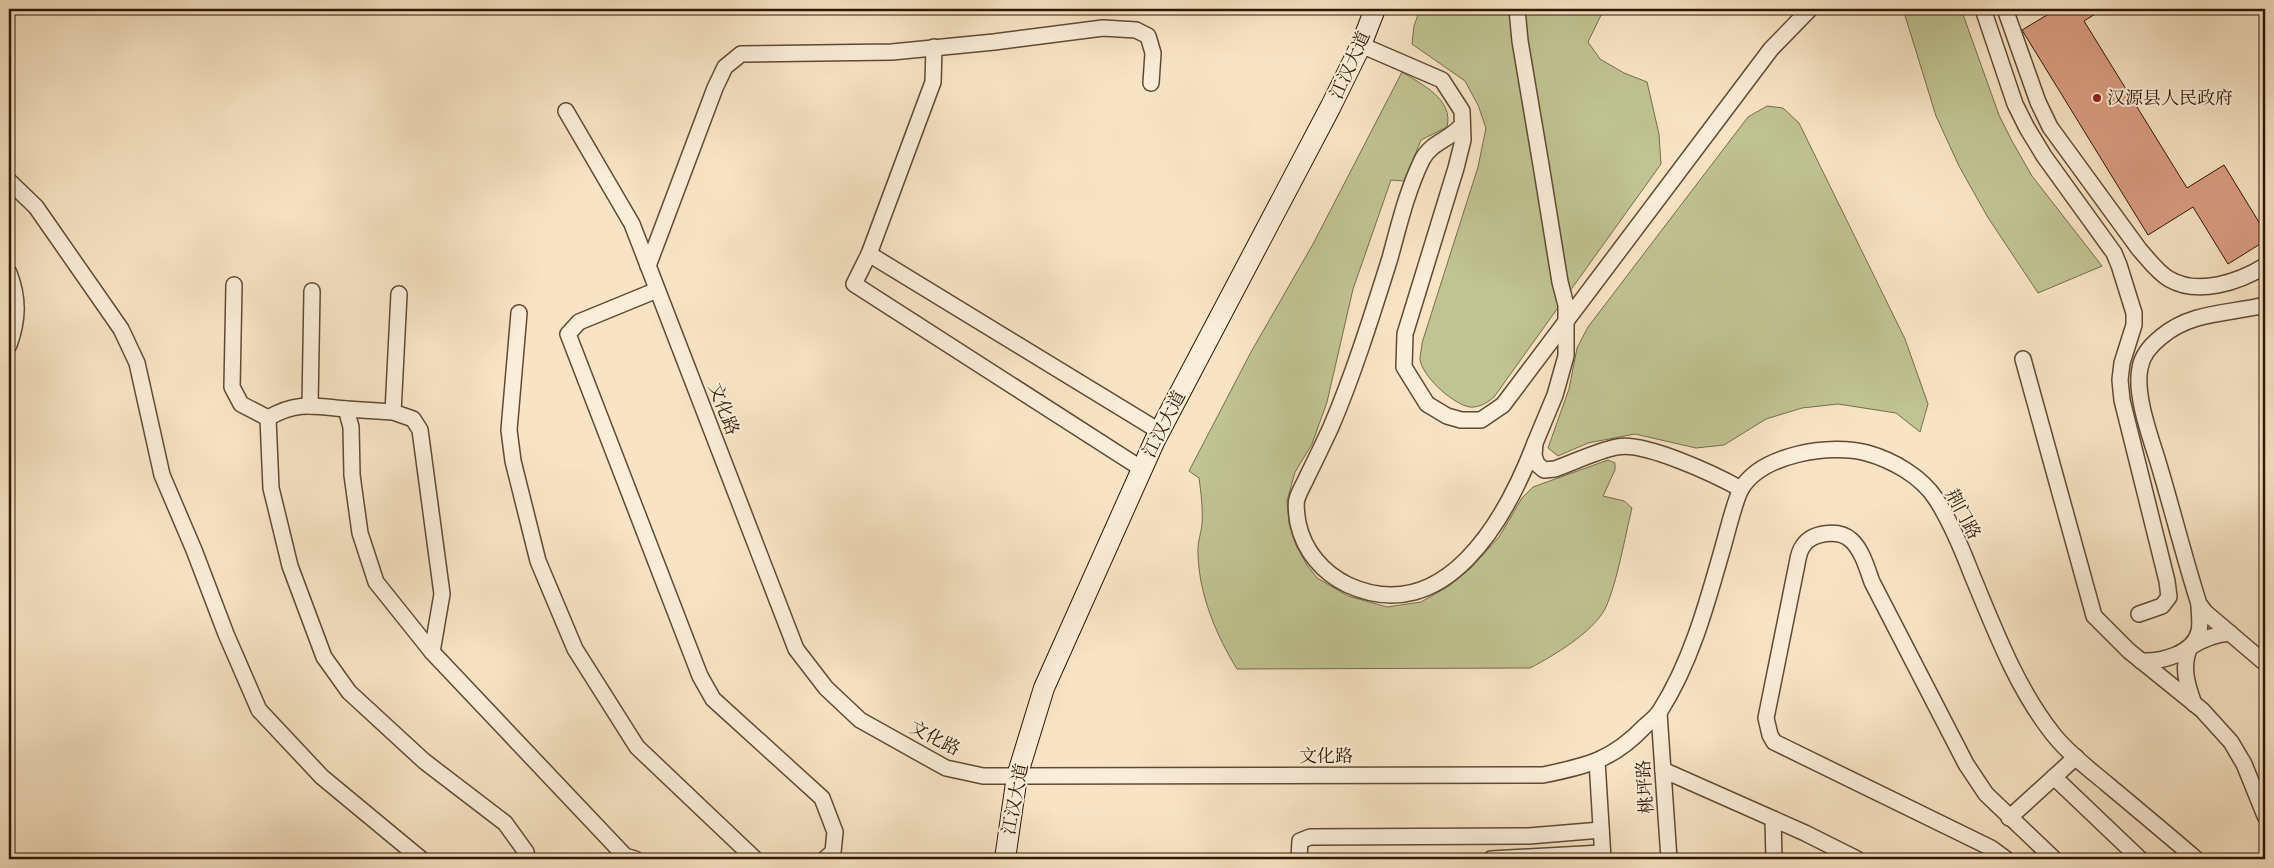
<svg xmlns="http://www.w3.org/2000/svg" width="2274" height="868" viewBox="0 0 2274 868" font-family="'EB Garamond','Noto Serif SC',serif">
<rect width="100%" height="100%" fill="#f8e4c5"/>
<filter id="stains"><feTurbulence type="fractalNoise" baseFrequency=".004" numOctaves="4"/><feColorMatrix values="0 0 0 0 .2 0 0 0 0 .09 0 0 0 0 .02 0 0 0 .5 -.17"/></filter>
<radialGradient id="worn" r=".72"><stop offset=".6" stop-color="#630" stop-opacity="0"/><stop offset="1" stop-color="#630" stop-opacity=".3"/></radialGradient>
<g fill="#c0c392" stroke="#776c4a">
<path d="M 1420,9 L 1604,9 L 1588,42 L 1600,59 L 1624,73 L 1647,82 L 1659,134 L 1661,164 L 1494,397 C 1487,403 1476,410 1466,406 C 1450,401 1422,376 1420,359 C 1420,354 1422,348 1422,343 L 1478,167 L 1486,128 L 1478,105 L 1465,81 L 1412,44 L 1414,26 Z"/>
<path d="M 1903,9 L 1961,9 L 1999,115 L 2012,141 L 2032,176 L 2102,266 L 2038,293 L 1987,216 L 1959,166 L 1936,116 Z"/>
<path d="M 1402,72 C 1421,84 1454,99 1447,127 L 1421,140 L 1404,181 L 1391,180 L 1353,289 L 1327,402 L 1312,444 L 1295,472 L 1287,501 L 1289,523 L 1296,545 L 1307,565 L 1317,578 L 1348,596 L 1387,607 L 1421,602 L 1449,586 L 1470,569 L 1499,537 L 1522,498 L 1533,487 L 1608,460 L 1615,463 L 1615,470 L 1603,496 L 1624,501 L 1632,508 C 1625,536 1617,584 1605,609 C 1592,633 1553,656 1530,668 L 1237,669 C 1216,635 1199,594 1198,554 C 1197,544 1201,534 1202,524 C 1203,508 1201,493 1199,478 L 1189,471 L 1251,352 L 1313,244 Z"/>
<path d="M 1767,106 L 1783,108 L 1799,123 L 1905,339 L 1928,404 L 1920,432 L 1896,413 L 1838,404 L 1802,408 L 1766,419 L 1724,445 L 1696,448 L 1635,434 L 1588,443 L 1558,456 L 1548,448 L 1569,389 L 1577,348 L 1588,327 L 1748,117 Z"/>
</g>
<path fill="#db9d83" stroke="#2e1602" d="M 2057,9 L 2103,9 L 2084,21 L 2187,188 L 2224,165 L 2265,232 L 2265,241 L 2228,264 L 2193,207 L 2148,235 L 2022,30 Z"/>
<g fill="none" stroke-linecap="round" stroke-linejoin="round">
<defs>
<g id="street">
<path d="M 1517,9 L 1520,41 L 1541,165 L 1560,282 L 1566,305 L 1566,356 L 1555,395 L 1535,443 L 1534,456 L 1537,464 L 1544,470 L 1555,469 C 1575,462 1596,451 1617,447 C 1644,441 1716,475 1741,489"/>
<path d="M 1983,9 L 2015,104 L 2027,128 L 2044,156 L 2114,253 L 2119,265 L 2134,313 L 2134,325 L 2122,363 L 2120,380 L 2122,400 L 2167,581 L 2169,597 L 2162,606 L 2139,614"/>
<path d="M 2005,9 L 2038,102 L 2050,127 L 2139,249 C 2148,259 2157,272 2169,279 C 2198,296 2239,282 2265,266"/>
<path d="M 1361,45 L 1442,80 L 1462,111 L 1463,140 L 1456,168 L 1405,334 L 1404,367 L 1427,404 L 1447,416 L 1461,420 L 1481,420 L 1503,405 L 1771,49 L 1810,9"/>
<path d="M 934,47 L 933,82 L 869,254 L 854,284 L 1142,469"/>
<path d="M 566,111 L 632,224 L 796,649 L 826,688 L 860,720 L 946,768 L 983,776 L 1543,775 C 1587,766 1613,760 1645,726 C 1650,722 1656,717 1660,711 C 1690,664 1706,607 1721,554 C 1726,538 1734,502 1741,489 C 1762,454 1831,443 1867,453 C 1892,460 1921,476 1936,499 C 1951,522 1962,549 1972,575 C 1995,630 2016,687 2053,734 C 2068,753 2089,769 2107,784 C 2137,809 2167,834 2196,859"/>
<path d="M 1462,125 C 1450,140 1431,142 1422,160 C 1407,191 1399,225 1390,258 C 1372,315 1354,373 1331,427 C 1323,444 1315,461 1307,477 C 1304,484 1299,492 1297,499 C 1295,505 1297,516 1298,523 C 1304,551 1323,573 1348,585 C 1445,629 1506,519 1535,443"/>
<path d="M 9,181 L 36,207 L 121,329 L 137,363 L 162,475 L 194,550 L 226,634 L 259,710 L 322,777 L 421,859"/>
<path d="M 869,254 L 1159,431"/>
<path d="M 648,266 L 715,88 L 725,67 L 741,54 L 892,52 L 994,42 L 1103,28 L 1136,30 L 1148,36 L 1153,53 L 1151,83"/>
<path d="M 9,273 C 19,299 18,320 9,345"/>
<path d="M 234,285 L 232,387 L 241,404 L 268,418"/>
<path d="M 657,290 L 579,322 L 568,334 L 700,676 L 713,699 L 822,798 L 835,832 L 833,852 L 825,859"/>
<path d="M 2265,305 C 2229,314 2192,311 2161,337 C 2151,345 2142,355 2140,368 C 2134,397 2153,443 2161,472 C 2174,516 2185,560 2199,604 L 2205,612 L 2265,663"/>
<path d="M 519,313 L 509,430 L 513,461 L 538,561 L 575,649 L 637,747 L 755,859"/>
<path d="M 2023,359 L 2094,616 L 2129,651 L 2202,710 L 2231,742 L 2244,764 L 2265,816"/>
<path d="M 310,406 L 312,291"/>
<path d="M 346,409 L 393,412 L 413,419 L 420,430 L 442,594 L 432,652"/>
<path d="M 393,412 L 399,294"/>
<path d="M 2141,661 C 2161,662 2194,654 2199,631 C 2201,623 2199,613 2199,604"/>
<path d="M 2194,704 C 2187,685 2181,666 2190,647 C 2203,639 2215,634 2230,633"/>
<path d="M 1659,713 L 1669,859"/>
<path d="M 1597,761 L 1603,859"/>
<path d="M 1663,770 L 1805,833 L 1857,859"/>
<path d="M 2054,777 L 2140,859"/>
<path d="M 2009,818 L 2076,757"/>
<path d="M 1773,819 L 1774,859"/>
<path d="M 527,859 L 526,852 L 505,823 L 424,761 L 349,692 L 324,657 L 290,566 L 271,488 L 268,418 C 297,401 314,406 346,409 L 351,427 L 352,475 L 360,533 L 376,582 L 432,652 L 625,856 L 635,859"/>
<path d="M 1299,859 L 1300,841 L 1310,837 L 1529,836 L 1601,830"/>
<path d="M 1491,859 L 1602,853"/>
<path d="M 2006,859 L 1991,848 L 1774,742 L 1770,735 L 1766,718 L 1797,564 C 1798,558 1799,551 1803,546 C 1812,532 1839,529 1851,540 C 1862,550 1867,568 1872,582 L 1966,764 L 1986,794 L 2054,859"/>
</g>
<path id="secondary" d="M 1005,859 L 1017,776 L 1044,688 L 1155,440 L 1331,106 L 1361,45 L 1375,9"/>
</defs>
<use href="#street" stroke="#604a33" stroke-width="18"/>
<use href="#secondary" stroke="#2e1602" stroke-width="22"/>
<use href="#street" stroke="#faedd9" stroke-width="15"/>
<use href="#secondary" stroke="#faedd9" stroke-width="20"/>
</g>
<circle fill="#8f2418" stroke="#faedd9" stroke-width="2" cx="2097" cy="98" r="5"/>
<g text-anchor="middle" stroke-width="4" stroke-linejoin="round" paint-order="stroke">
<g font-size="18" fill="#2e1602" stroke="#faedd9">
<text transform="translate(1350 65) rotate(-66)" y="6">江汉大道</text>
<text transform="translate(724 409) rotate(69)" y="6">文化路</text>
<text transform="translate(1164 424) rotate(-63)" y="6">江汉大道</text>
<text transform="translate(1963 514) rotate(62)" y="6">荆门路</text>
<text transform="translate(935 738) rotate(27)" y="6">文化路</text>
<text x="1326" y="762">文化路</text>
<text transform="translate(1645 787) rotate(-94)" y="6">桃坪路</text>
<text transform="translate(1015 799) rotate(-79)" y="6">江汉大道</text>
</g>
<g font-size="18" fill="#2e1602" stroke="#faedd9" text-anchor="start">
<text x="2107" y="104">汉源县人民政府</text>
</g>
</g>
<rect width="2274" height="868" fill="none" stroke="#f8e4c5" stroke-width="30"/>
<rect x="10" y="10" width="2254" height="848" fill="none" stroke="#2e1602" stroke-width="2.5"/>
<rect x="15" y="15" width="2244" height="838" fill="none" stroke="#2e1602"/>
<rect width="100%" height="100%" filter="url(#stains)"/>
<rect width="100%" height="100%" fill="url(#worn)"/>
</svg>
